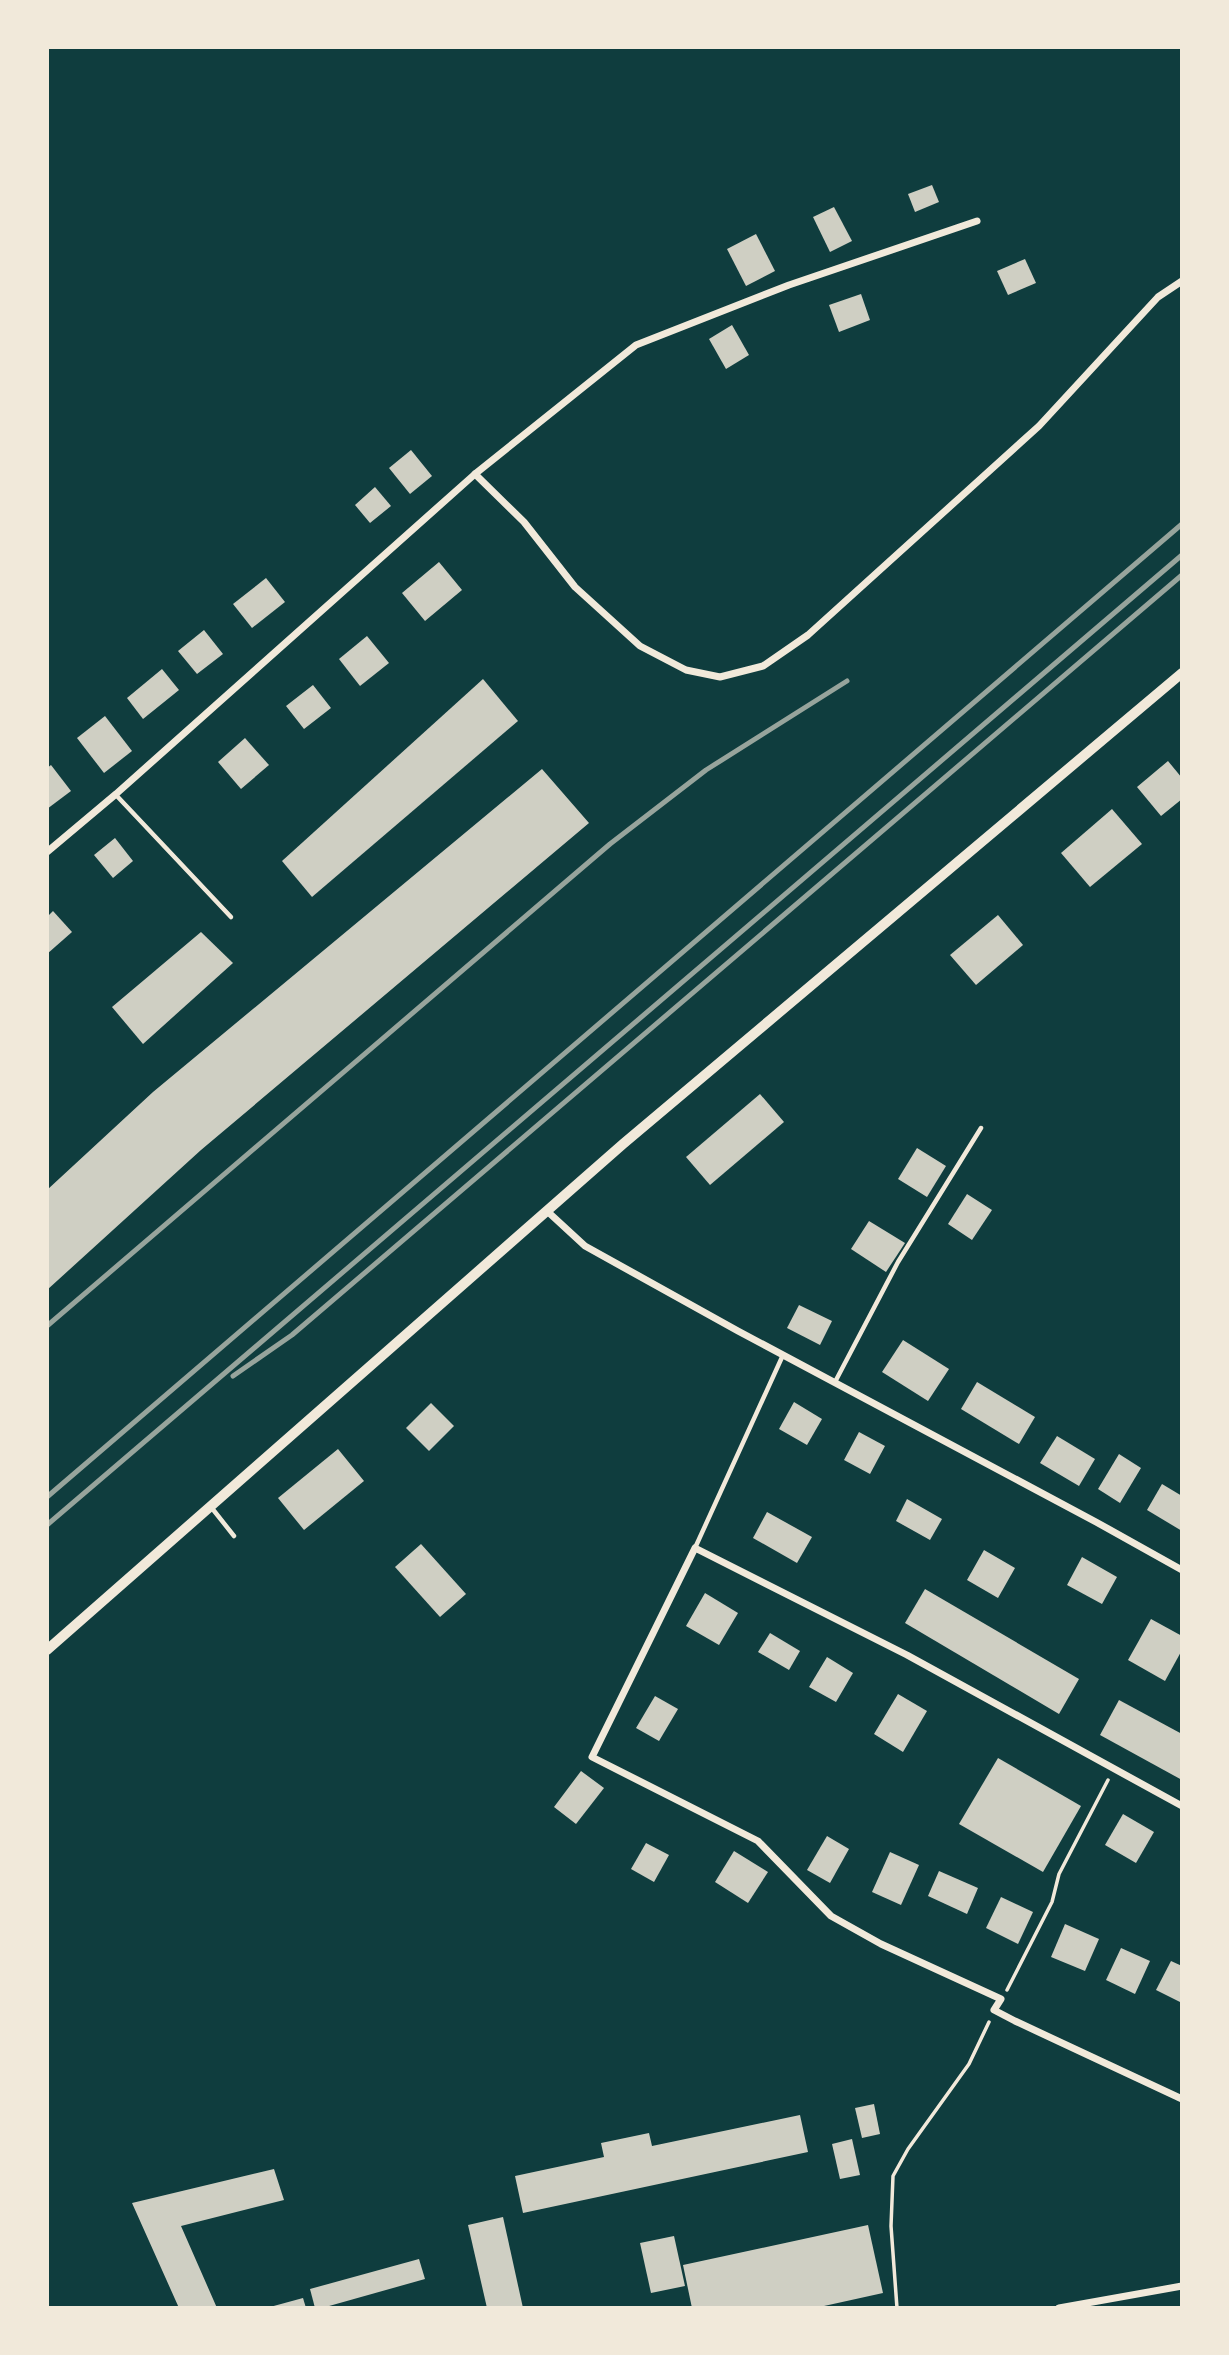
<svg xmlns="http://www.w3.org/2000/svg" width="1229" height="2355" viewBox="0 0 1229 2355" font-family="'Golos Text',sans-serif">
<rect width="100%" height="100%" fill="#0f3d3e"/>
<g fill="#cfcfc3">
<path d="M 932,185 L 939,202 L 915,212 L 908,194 Z"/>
<path d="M 834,207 L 852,241 L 830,252 L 813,217 Z"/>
<path d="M 756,234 L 775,271 L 746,286 L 727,249 Z"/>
<path d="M 1025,259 L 1036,283 L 1008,295 L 997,271 Z"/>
<path d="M 861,294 L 870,320 L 839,332 L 829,305 Z"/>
<path d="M 732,325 L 749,355 L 726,369 L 709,339 Z"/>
<path d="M 411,450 L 432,476 L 410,494 L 389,468 Z"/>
<path d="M 375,487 L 391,506 L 370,523 L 355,505 Z"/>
<path d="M 439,562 L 462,590 L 425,621 L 402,593 Z"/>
<path d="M 266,578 L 285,602 L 252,628 L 233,604 Z"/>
<path d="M 204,630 L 223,654 L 197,674 L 178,651 Z"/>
<path d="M 367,636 L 389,663 L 360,686 L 339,659 Z"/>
<path d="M 162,669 L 179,690 L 143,719 L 127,698 Z"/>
<path d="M 483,679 L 518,721 L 312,897 L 282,861 Z"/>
<path d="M 313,685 L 331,708 L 304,729 L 286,706 Z"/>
<path d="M 105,716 L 132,751 L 104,773 L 77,738 Z"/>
<path d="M 245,738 L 269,765 L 241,789 L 218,762 Z"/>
<path d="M 1168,761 L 1182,778 L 1182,799 L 1161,816 L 1137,787 Z"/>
<path d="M 51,765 L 71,791 L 47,809 L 47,768 Z"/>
<path d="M 542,769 L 589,823 L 201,1150 L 47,1290 L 47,1190 L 153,1092 Z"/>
<path d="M 1112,809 L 1142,844 L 1090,887 L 1061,853 Z"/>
<path d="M 115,838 L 133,861 L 113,878 L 94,855 Z"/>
<path d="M 53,911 L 72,932 L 47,954 L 47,917 Z"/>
<path d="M 998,915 L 1023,945 L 976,985 L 950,955 Z"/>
<path d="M 201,932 L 233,963 L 143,1044 L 112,1007 Z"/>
<path d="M 760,1094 L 784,1122 L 710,1185 L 686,1157 Z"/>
<path d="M 917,1148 L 946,1166 L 927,1197 L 898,1179 Z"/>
<path d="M 967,1194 L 992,1210 L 972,1240 L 948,1224 Z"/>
<path d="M 869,1221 L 905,1243 L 886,1272 L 851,1249 Z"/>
<path d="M 799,1305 L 832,1321 L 820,1345 L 787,1328 Z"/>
<path d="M 903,1340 L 949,1369 L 928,1401 L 882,1372 Z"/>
<path d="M 977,1382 L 1035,1417 L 1019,1444 L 961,1409 Z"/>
<path d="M 794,1402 L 822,1419 L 807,1445 L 779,1429 Z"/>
<path d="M 431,1403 L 454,1426 L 429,1451 L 406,1428 Z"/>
<path d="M 859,1432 L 885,1446 L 870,1474 L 844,1460 Z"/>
<path d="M 1057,1436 L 1095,1459 L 1079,1486 L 1040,1463 Z"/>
<path d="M 338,1449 L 364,1481 L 304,1530 L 278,1498 Z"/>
<path d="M 1119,1454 L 1141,1468 L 1120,1503 L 1098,1489 Z"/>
<path d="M 1162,1484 L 1182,1496 L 1182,1531 L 1147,1510 Z"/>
<path d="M 907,1499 L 942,1519 L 930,1540 L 896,1521 Z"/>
<path d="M 767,1512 L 812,1537 L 797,1563 L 753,1538 Z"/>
<path d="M 421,1544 L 466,1594 L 440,1617 L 395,1567 Z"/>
<path d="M 984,1550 L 1015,1568 L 998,1598 L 967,1580 Z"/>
<path d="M 1082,1557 L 1117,1577 L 1102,1604 L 1067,1585 Z"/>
<path d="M 925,1589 L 1079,1679 L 1059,1714 L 905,1623 Z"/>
<path d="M 705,1593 L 738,1613 L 719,1645 L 686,1626 Z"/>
<path d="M 1151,1619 L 1182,1636 L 1182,1650 L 1165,1681 L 1128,1660 Z"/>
<path d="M 770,1633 L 800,1651 L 789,1670 L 758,1652 Z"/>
<path d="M 827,1657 L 853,1673 L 836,1702 L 809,1687 Z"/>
<path d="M 898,1694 L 927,1711 L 903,1752 L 874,1734 Z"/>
<path d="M 655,1696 L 678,1709 L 659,1741 L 636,1728 Z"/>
<path d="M 1119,1700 L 1182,1734 L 1182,1780 L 1100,1735 Z"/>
<path d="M 998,1758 L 1081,1806 L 1043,1872 L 959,1824 Z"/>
<path d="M 581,1771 L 604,1788 L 576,1824 L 554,1807 Z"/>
<path d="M 1123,1814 L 1154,1832 L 1136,1863 L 1105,1845 Z"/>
<path d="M 827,1836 L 849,1849 L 830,1883 L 807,1870 Z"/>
<path d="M 646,1843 L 669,1855 L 654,1882 L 631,1869 Z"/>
<path d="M 734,1851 L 768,1872 L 748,1903 L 715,1882 Z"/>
<path d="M 890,1852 L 919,1865 L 901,1905 L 872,1892 Z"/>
<path d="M 939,1871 L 978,1888 L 967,1914 L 928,1896 Z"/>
<path d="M 1001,1897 L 1033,1912 L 1018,1944 L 986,1928 Z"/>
<path d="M 1065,1924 L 1099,1939 L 1085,1971 L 1051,1957 Z"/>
<path d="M 1121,1948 L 1150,1961 L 1135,1994 L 1106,1980 Z"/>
<path d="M 1171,1961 L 1182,1966 L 1182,2003 L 1156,1990 Z"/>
<path d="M 874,2104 L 880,2134 L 862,2138 L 855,2108 Z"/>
<path d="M 800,2115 L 808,2152 L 523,2213 L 515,2176 L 604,2157 L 601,2143 L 649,2133 L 652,2146 Z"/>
<path d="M 852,2139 L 860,2175 L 840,2179 L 832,2144 Z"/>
<path d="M 274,2169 L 284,2200 L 181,2226 L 217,2308 L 179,2308 L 132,2203 Z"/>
<path d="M 503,2217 L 523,2308 L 487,2308 L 468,2225 Z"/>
<path d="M 868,2225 L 883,2293 L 815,2308 L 692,2308 L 683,2265 Z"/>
<path d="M 674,2236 L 685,2286 L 651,2293 L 640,2243 Z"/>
<path d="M 419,2259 L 425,2279 L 322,2308 L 315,2308 L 310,2289 Z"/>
<path d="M 303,2298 L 306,2308 L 270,2308 L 270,2307 Z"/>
</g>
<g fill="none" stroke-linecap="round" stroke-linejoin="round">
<g stroke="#f1e9da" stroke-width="3.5">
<path d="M 1007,1990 L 1052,1902 L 1059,1874 L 1108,1780"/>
<path d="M 897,2308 L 891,2226 L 893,2176 L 908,2149 L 969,2064 L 989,2022"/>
</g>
<g stroke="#f1e9da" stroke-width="4.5">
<path d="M 116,795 L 231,917"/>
<path d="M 835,1382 L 898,1262 L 981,1128"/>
<path d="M 211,1507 L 234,1536"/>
<path d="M 695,1548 L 783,1355"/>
</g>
<g stroke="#f1e9da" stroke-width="7">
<path d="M 475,474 L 524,522 L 575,587 L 640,646 L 686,670 L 720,677 L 763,666 L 808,635 L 1039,426 L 1158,297 L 1182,281"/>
<path d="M 47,852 L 116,794 L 475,474 L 636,345 L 789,285 L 977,221"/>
<path d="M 547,1211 L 585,1246 L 738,1331 L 1096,1522 L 1182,1570"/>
<path d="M 1182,1806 L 907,1655 L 695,1548 L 592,1757 L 758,1841 L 831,1916 L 881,1944 L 1001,1999 L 994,2010 L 1015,2021 L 1182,2099"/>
<path d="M 1059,2308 L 1182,2286"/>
</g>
<path stroke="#f1e9da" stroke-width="10" d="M 47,1650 L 623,1144 L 1182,673"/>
<g stroke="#97a49c" stroke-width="5">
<path d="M 47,1326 L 610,844 L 706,770 L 847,681"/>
<path d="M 233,1376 L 292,1335 L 1182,575"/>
<path d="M 47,1497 L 1182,524"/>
<path d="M 47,1525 L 1182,555"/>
</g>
</g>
<rect width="1229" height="2355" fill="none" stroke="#f1e9da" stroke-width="98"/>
</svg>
